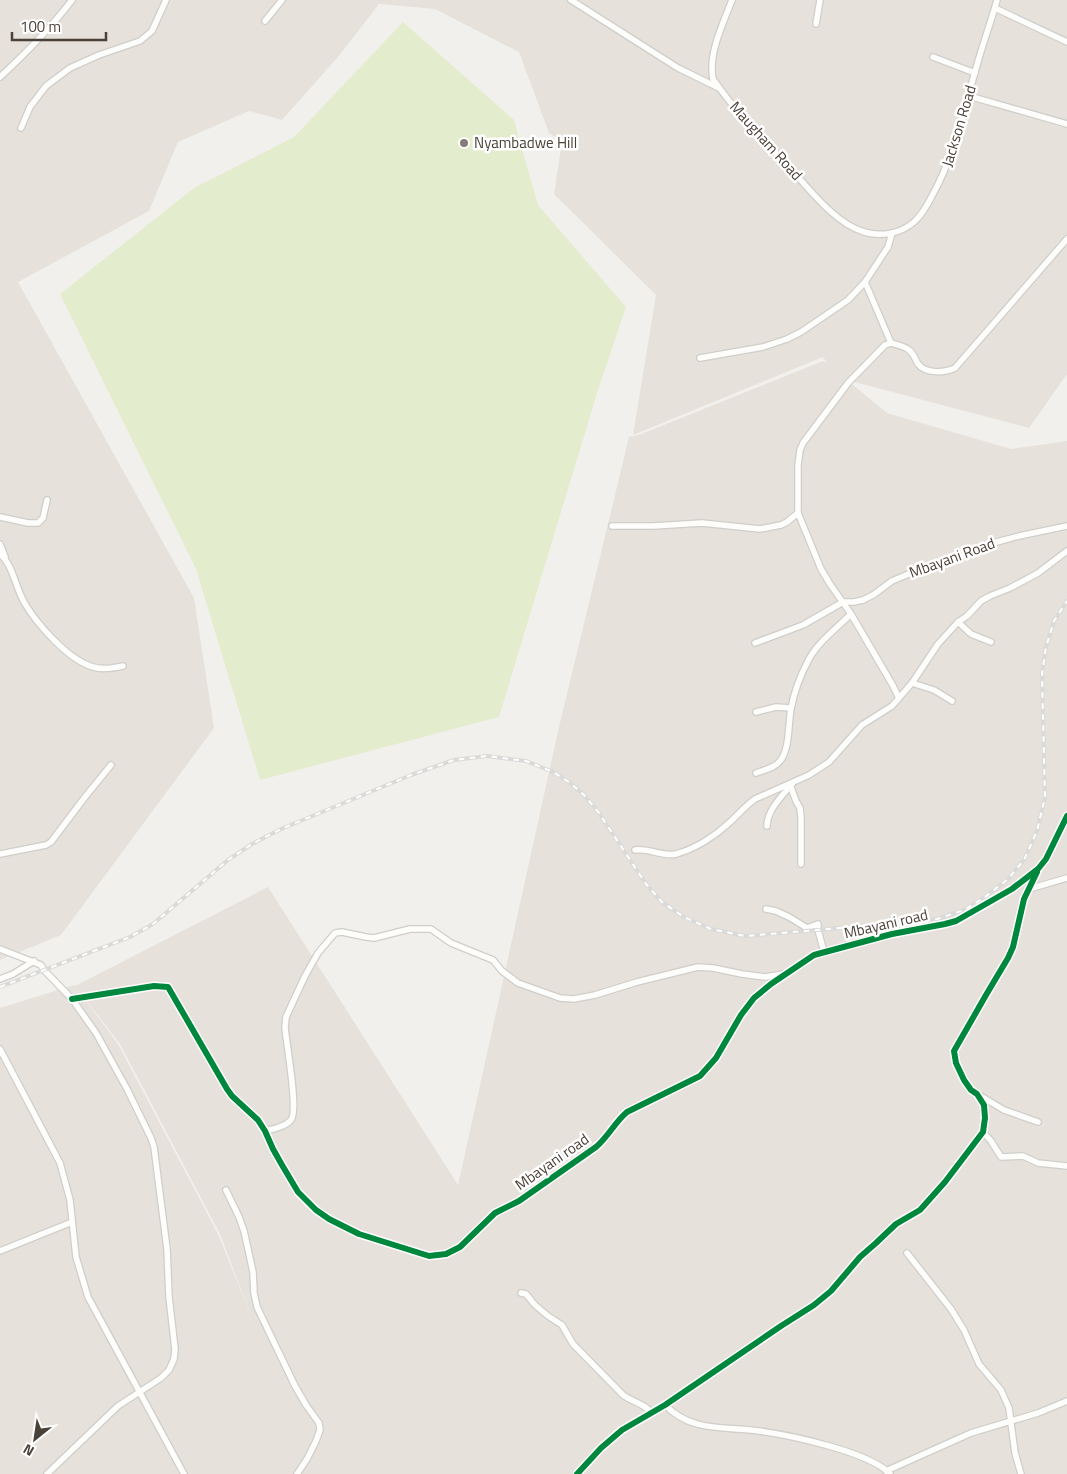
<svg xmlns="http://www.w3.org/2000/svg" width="1067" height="1474" viewBox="0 0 1067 1474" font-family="'Titillium Web',sans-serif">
<rect width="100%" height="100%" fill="#f2f0ed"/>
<path fill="#e6e1da" d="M 0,0 L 1067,0 L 1067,374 L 1029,428 L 847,380 L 887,413 L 1011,449 L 1067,441 L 1067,1474 L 0,1474 L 0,1008 L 74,985 L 118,1044 L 218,1234 L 252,1318 L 220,1234 L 120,1044 L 75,986 L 268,887 L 458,1185 L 559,727 L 629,437 L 639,435 L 823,361 L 828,364 L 823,357 L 633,435 L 656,295 L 554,194 L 562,142 L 549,133 L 519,52 L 435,9 L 379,4 L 338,57 L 282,120 L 249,111 L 178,142 L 149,211 L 18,282 L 194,598 L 214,728 L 61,935 L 0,960 Z"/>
<path fill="#e3edcd" d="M 403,22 L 514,120 L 538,205 L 626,307 L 598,390 L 499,717 L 260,780 L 196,569 L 60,294 L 194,188 L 294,137 Z"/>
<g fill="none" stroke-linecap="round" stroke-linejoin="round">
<defs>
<g id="minor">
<path d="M 571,0 L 678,68 L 719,88"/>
<path d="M 732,0 C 723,24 708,53 713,79 C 735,111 763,140 790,168 C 810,190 835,223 864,232 C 881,237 900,234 914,222 C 922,215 928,204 933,194 C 955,154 964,109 977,65 C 983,43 991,22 997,0"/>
<path d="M 995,8 L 1067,42"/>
<path d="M 265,21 L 282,0"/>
<path d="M 816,24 L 820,0"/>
<path d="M 933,57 L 975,73"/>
<path d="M 0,77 C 27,52 50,29 72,0"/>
<path d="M 969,96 L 1067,124"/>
<path d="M 21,128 L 30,107 L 46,86 L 70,68 L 99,55 L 140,41 L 152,31 L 166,0"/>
<path d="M 865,282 L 891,343"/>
<path d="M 700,358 L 763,347 L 787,339 L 801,332 L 848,300 L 865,282 L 888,247 L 892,233"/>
<path d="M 0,517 L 28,523 L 38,523 L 43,518 L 47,500"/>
<path d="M 612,526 L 653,526 L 702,523 L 760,529 L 781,525 L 787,522 L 798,513"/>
<path d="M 0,544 L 5,557"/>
<path d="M 0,554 C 13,565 15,586 24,602 C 36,623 68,660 93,667 C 103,670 113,668 123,666"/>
<path d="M 958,622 L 971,634 L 991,642"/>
<path d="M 755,643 L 803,625 L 843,602 L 854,602 L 863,600 L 873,595 L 892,581 L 918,570 L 961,556 L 993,543 L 1019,536 L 1067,526"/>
<path d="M 912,683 L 934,690 L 952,701"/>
<path d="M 899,698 L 892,684 L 851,614 L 830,584 L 821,569 L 798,513 L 798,465 L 800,450 L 803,443 L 848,383 L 885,345 L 891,343 C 897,345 904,346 909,350 C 914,354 915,359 918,364 C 926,374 944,373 955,368 L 1067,239"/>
<path d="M 756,712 L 776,707 L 791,708"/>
<path d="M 756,773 C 764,770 775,768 780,761 C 790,749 788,724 791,709 C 794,692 801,674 809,659 C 819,641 837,628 851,614"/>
<path d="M 790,785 L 796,801 L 800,808 L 801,818 L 801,864"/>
<path d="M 767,826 C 767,810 782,796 792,784"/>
<path d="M 635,850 C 650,848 662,857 676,854 C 695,849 715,836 729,823 C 738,815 745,806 755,799 L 809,775 L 829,762 L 862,725 L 892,706 L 912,683 L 938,644 L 958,622 L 967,616 L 981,601 L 990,596 L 1010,588 L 1038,573 L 1067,551"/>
<path d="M 0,854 L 46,845 L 51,842 L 85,797 L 111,765"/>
<path d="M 1029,889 L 1067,878"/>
<path d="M 766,909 L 776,911 L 789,917 L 807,928 L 818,924 L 818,930 L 824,952"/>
<path d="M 0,949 L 41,965 L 44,970 L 72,999 L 96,1033 L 127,1089 L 151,1138 L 154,1147 L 167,1249 L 169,1297 L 175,1349 L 174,1359 L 169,1370 L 161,1378 L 118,1406 L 47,1474"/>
<path d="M 0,979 L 13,974 L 34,961"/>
<path d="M 72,999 L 154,986 L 168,987 L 227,1089 L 232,1096 L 258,1120 L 265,1131 L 273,1149 L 282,1165 L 298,1192 L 316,1210 L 329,1219 L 359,1234 L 429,1256 L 446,1254 L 460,1247 L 495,1213 L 519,1201 L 596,1147 C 608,1137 615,1122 627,1112 L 700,1076 L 716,1058 L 741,1015 L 754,998 L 771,984 L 814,955 L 892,934 L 945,924 L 956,921 L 1012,889 L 1038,869 L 1046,859 L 1067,816"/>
<path d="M 0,1049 L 60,1163 L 70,1200 L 76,1257 L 88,1297 L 184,1474"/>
<path d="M 979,1095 L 1004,1110 L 1038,1122"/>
<path d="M 265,1131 C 273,1129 285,1127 291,1120 C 299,1110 286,1043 285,1027 L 286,1017 L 305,976 L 318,953 L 335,933 L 342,932 L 366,937 L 374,938 L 410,929 L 431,929 L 451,943 L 493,960 L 502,971 L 518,983 L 560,998 L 574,999 L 595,995 L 637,982 L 698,967 L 713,968 L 742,974 L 765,977 L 784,974"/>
<path d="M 983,1132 L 991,1141 L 1001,1157 L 1023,1156 L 1038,1163 L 1067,1166"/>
<path d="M 226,1190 L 239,1217 L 244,1231 L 253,1272 L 254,1293 L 257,1307 L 295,1386 L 306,1405 L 319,1423 L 320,1430 L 316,1441 L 307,1459 L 297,1474"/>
<path d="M 0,1251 L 72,1222"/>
<path d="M 907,1253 L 951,1309 L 964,1330 L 979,1364 L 1001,1390 L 1009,1408 L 1015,1453 L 1021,1474"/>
<path d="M 521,1293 L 526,1294 L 535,1305 L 548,1316 L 562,1325 L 573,1344 L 623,1395 C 632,1402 646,1404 651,1413"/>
<path d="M 665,1405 C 692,1433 725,1426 759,1431 C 789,1435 870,1452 890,1474"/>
<path d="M 886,1471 L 971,1433 L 1038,1413 L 1067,1401"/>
<path d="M 577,1474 L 601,1448 L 622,1430 L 665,1405 L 781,1326 L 814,1305 L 831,1291 L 860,1257 L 876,1243 L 896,1224 L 920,1210 L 945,1182 L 983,1132 L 985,1118 L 984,1105 L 977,1094 L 971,1090 L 964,1080 L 956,1063 L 954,1051 L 986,995 L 1008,958 L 1013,947 L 1024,899 L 1037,871"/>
</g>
</defs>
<use href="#minor" stroke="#d0ceca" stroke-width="8"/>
<use href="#minor" stroke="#fdfdfc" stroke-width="5.5"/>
<defs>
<path id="rail" d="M 0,987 L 130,937 L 153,924 L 228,860 L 252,844 L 281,829 L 411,775 L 454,760 L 487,756 L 526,761 L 553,772 L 569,782 L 584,795 L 599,813 L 646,884 L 662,902 L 684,917 L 711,929 L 745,936 L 818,930 L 937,919 L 964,910 L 985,897 L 1008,879 L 1024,860 L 1037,831 L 1045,797 L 1042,674 L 1046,647 L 1054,621 L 1067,601"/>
</defs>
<use href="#rail" stroke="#dadad9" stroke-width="4"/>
<use href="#rail" stroke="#fff" stroke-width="2" stroke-dasharray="5.5" stroke-linecap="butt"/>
<defs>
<g id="cycleway">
<path d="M 72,999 L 154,986 L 168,987 L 227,1089 L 232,1096 L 258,1120 L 265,1131 L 273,1149 L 282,1165 L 298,1192 L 316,1210 L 329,1219 L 359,1234 L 429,1256 L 446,1254 L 460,1247 L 495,1213 L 519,1201 L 596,1147 C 608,1137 615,1122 627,1112 L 700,1076 L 716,1058 L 741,1015 L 754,998 L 771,984 L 814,955 L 892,934 L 945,924 L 956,921 L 1012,889 L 1038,869 L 1046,859 L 1067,816"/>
<path d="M 577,1474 L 601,1448 L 622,1430 L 665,1405 L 781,1326 L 814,1305 L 831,1291 L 860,1257 L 876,1243 L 896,1224 L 920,1210 L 945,1182 L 983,1132 L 985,1118 L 984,1105 L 977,1094 L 971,1090 L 964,1080 L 956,1063 L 954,1051 L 986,995 L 1008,958 L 1013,947 L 1024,899 L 1037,872"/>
</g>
</defs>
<use href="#cycleway" stroke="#fff" stroke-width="9"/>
<use href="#cycleway" stroke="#00873e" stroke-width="6"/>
</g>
<circle fill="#857e77" stroke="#fff" stroke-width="2" cx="464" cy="143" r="5"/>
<g text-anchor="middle" stroke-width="5" stroke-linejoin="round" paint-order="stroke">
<g font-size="15" fill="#4a4138" stroke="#fff">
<text transform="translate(959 126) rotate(-73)" y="5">Jackson Road</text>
<text transform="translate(766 141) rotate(48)" y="5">Maugham Road</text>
<text transform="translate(952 558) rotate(-20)" y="5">Mbayani Road</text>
<text transform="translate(886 924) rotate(-13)" y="5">Mbayani road</text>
<text transform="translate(552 1162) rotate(-35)" y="5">Mbayani road</text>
</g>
<g font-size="15" fill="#4a4138" stroke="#fff" text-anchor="start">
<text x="474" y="148">Nyambadwe Hill</text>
</g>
</g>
<g transform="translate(35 1439) rotate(210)" stroke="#ffffff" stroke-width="4" paint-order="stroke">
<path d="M0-4L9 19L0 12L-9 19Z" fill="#4a4138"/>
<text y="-8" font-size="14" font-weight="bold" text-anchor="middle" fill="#4a4138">N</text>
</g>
<path d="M12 32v8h94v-8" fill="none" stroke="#4a4138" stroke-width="2.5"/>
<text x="20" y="32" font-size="15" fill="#4a4138" stroke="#ffffff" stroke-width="4" paint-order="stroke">100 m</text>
</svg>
